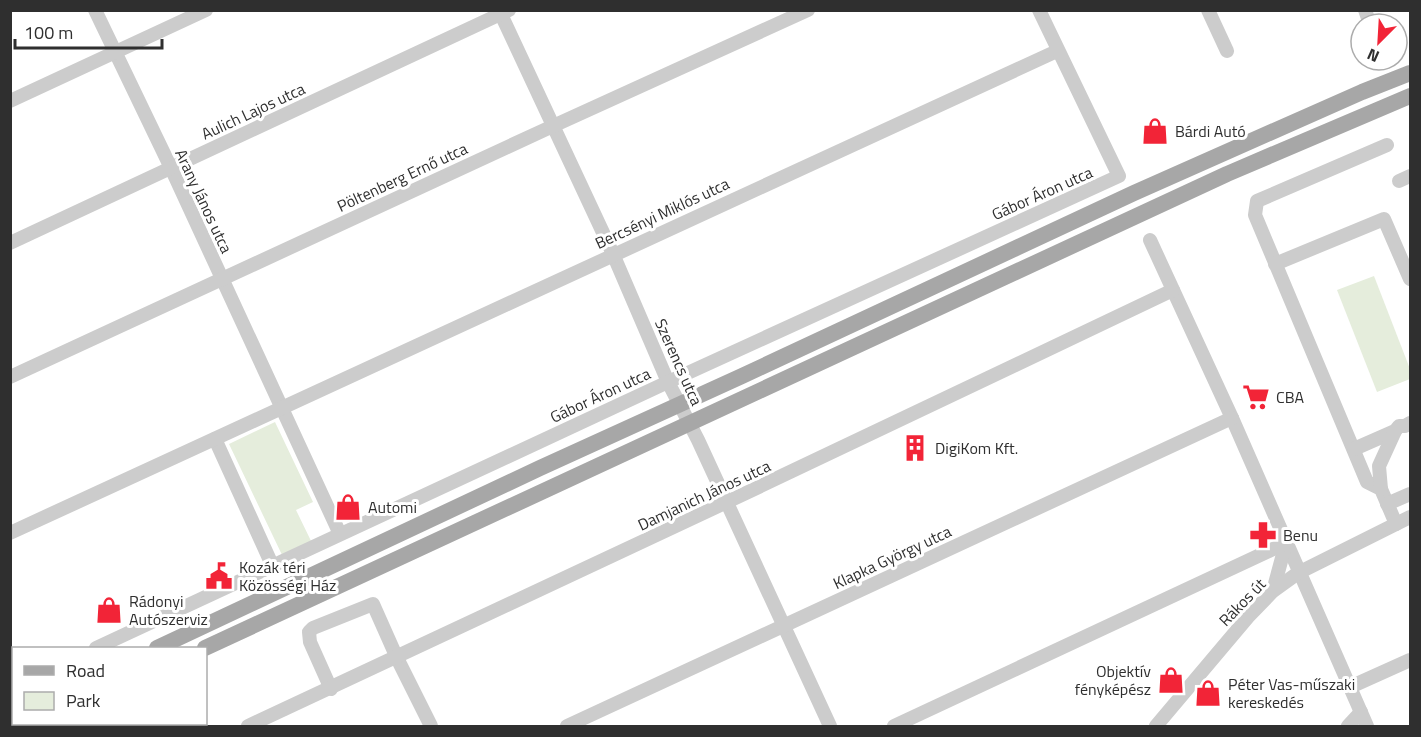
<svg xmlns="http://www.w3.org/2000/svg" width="1421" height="737" viewBox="0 0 1421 737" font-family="'Titillium Web',sans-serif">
<rect width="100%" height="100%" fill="#fff"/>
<g fill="#e5eddc">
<path d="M 1374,276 L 1410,369 L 1410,379 L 1377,392 L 1337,290 Z"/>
<path d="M 275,422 L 313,502 L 296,510 L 312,543 L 283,557 L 229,444 Z"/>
</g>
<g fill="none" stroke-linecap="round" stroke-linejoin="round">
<g stroke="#ccc" stroke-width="14">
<path d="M 95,10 L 171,168 L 340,534"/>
<path d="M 499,10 L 613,254 L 668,382 L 698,440 L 830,726"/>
<path d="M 1208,10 L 1227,51"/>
<path d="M 1365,10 L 1370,24"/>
<path d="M 10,101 L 206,10"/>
<path d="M 1387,145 L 1257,201 L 1255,215 L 1367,482 L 1381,489 L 1396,524"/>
<path d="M 1399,181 L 1410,176"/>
<path d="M 1150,240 L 1232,418 L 1367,726"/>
<path d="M 10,243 L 509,10"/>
<path d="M 1275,264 L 1384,219 L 1410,279"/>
<path d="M 10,377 L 553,126 L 808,10"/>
<path d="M 215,439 L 273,567"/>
<path d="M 1354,449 L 1395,431 L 1399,426 L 1405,426 L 1410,423"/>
<path d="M 1381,489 L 1379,466 L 1395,431"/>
<path d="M 1387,504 L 1410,494"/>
<path d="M 10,533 L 1057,51"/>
<path d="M 1273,591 L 1286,543"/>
<path d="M 96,648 L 668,382 L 1119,176 L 1039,10"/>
<path d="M 1350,687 L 1410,660"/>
<path d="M 10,688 L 14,687"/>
<path d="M 331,689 L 310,642 L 309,632 L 313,628 L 373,604 L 397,658 L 431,726"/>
<path d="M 248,726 L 727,502 L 1173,290"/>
<path d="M 567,726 L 1232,418"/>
<path d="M 894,726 L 1286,543"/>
<path d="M 1156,726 L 1248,617 L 1273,591 L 1298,573 L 1410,517"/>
<path d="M 1348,726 L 1361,712"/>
</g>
<g stroke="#a7a7a7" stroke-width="16">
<path d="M 157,648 L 540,468 L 742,376 L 1134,193 L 1362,92 L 1410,73"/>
<path d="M 205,648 L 1227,174 L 1410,96"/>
<path d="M 10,716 L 14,715"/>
<path d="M 36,726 L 42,724"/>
</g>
</g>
<defs>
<symbol id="shop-bare" viewBox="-9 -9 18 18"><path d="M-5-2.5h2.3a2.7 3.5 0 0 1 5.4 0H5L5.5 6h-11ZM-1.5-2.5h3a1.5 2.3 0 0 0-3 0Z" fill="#f22437" stroke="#fff" stroke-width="2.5" paint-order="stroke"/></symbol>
<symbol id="supermarket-bare" viewBox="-9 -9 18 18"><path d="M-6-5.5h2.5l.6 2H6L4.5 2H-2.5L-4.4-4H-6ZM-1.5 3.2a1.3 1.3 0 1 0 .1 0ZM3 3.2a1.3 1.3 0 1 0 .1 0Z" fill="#f22437" stroke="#fff" stroke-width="2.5" paint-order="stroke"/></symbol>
<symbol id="building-bare" viewBox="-9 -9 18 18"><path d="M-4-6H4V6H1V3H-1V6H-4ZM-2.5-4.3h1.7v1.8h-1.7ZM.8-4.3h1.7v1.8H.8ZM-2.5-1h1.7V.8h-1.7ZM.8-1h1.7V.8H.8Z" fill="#f22437" stroke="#fff" stroke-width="2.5" paint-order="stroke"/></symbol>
<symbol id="pharmacy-bare" viewBox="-9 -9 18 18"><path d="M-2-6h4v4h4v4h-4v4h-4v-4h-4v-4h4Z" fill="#f22437" stroke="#fff" stroke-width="2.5" paint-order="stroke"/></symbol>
<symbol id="civic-bare" viewBox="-9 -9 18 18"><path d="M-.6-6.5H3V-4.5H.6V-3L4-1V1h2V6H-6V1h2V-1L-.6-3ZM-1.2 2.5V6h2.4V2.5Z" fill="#f22437" stroke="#fff" stroke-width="2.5" paint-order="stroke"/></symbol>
</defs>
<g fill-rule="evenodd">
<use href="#shop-bare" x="1136" y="112" width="38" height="38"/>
<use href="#supermarket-bare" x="1237" y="378" width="38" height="38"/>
<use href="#building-bare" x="896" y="429" width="38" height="38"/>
<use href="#shop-bare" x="329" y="488" width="38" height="38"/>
<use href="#pharmacy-bare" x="1244" y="516" width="38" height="38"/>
<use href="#civic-bare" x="200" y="557" width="38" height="38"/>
<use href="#shop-bare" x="90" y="591" width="38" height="38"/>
<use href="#shop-bare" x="1152" y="661" width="38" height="38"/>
<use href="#shop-bare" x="1189" y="674" width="38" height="38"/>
</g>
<g text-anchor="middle" stroke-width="6" stroke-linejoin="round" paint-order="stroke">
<g font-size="16" fill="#2f2f2f" stroke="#fff">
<text transform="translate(253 111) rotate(-25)" y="6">Aulich Lajos utca</text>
<text transform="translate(402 177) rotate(-25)" y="6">Pöltenberg Ernő utca</text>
<text transform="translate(1042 193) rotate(-24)" y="6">Gábor Áron utca</text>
<text transform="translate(204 201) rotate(65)" y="6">Arany János utca</text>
<text transform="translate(662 213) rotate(-25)" y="6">Bercsényi Miklós utca</text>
<text transform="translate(679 362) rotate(66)" y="6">Szerencs utca</text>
<text transform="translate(600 395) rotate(-25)" y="6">Gábor Áron utca</text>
<text transform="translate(704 495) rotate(-25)" y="6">Damjanich János utca</text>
<text transform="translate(892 557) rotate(-25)" y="6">Klapka György utca</text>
<text transform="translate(1242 602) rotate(-46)" y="6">Rákos út</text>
</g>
<g font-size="16" fill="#2f2f2f" stroke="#fff" text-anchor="start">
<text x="1175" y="137">Bárdi Autó</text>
<text x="1276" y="403">CBA</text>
<text x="935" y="454">DigiKom Kft.</text>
<text x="368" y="513">Automi</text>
<text x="1283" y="541">Benu</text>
<text x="239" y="573">Kozák téri<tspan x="239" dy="18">Közösségi Ház</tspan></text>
<text x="129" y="607">Rádonyi<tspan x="129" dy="18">Autószerviz</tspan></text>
<text x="1151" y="677" text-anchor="end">Objektív<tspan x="1151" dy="18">fényképész</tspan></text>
<text x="1228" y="690">Péter Vas-műszaki<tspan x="1228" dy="18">kereskedés</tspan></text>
</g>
</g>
<rect width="1421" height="737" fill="none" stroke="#2f2f2f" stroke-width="24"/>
<rect x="12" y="647" width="195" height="78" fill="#ffffff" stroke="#acacac" stroke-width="1.5"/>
<rect x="24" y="666" width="30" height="9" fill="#a7a7a7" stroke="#acacac" stroke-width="1.5"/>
<text x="66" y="677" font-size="18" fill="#2f2f2f">Road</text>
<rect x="24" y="692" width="30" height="18" fill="#e5eddc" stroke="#acacac" stroke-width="1.5"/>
<text x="66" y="707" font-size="18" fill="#2f2f2f">Park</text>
<g transform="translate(1379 42) rotate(204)"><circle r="28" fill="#ffffff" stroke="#acacac" stroke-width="1.5"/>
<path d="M0-4.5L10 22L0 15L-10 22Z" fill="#f22437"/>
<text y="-9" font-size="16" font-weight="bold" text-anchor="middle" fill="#2f2f2f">N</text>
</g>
<path d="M15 39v9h147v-9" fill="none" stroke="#2f2f2f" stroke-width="3"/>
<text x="24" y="39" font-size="18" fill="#2f2f2f" stroke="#ffffff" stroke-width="4.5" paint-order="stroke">100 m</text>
</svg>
